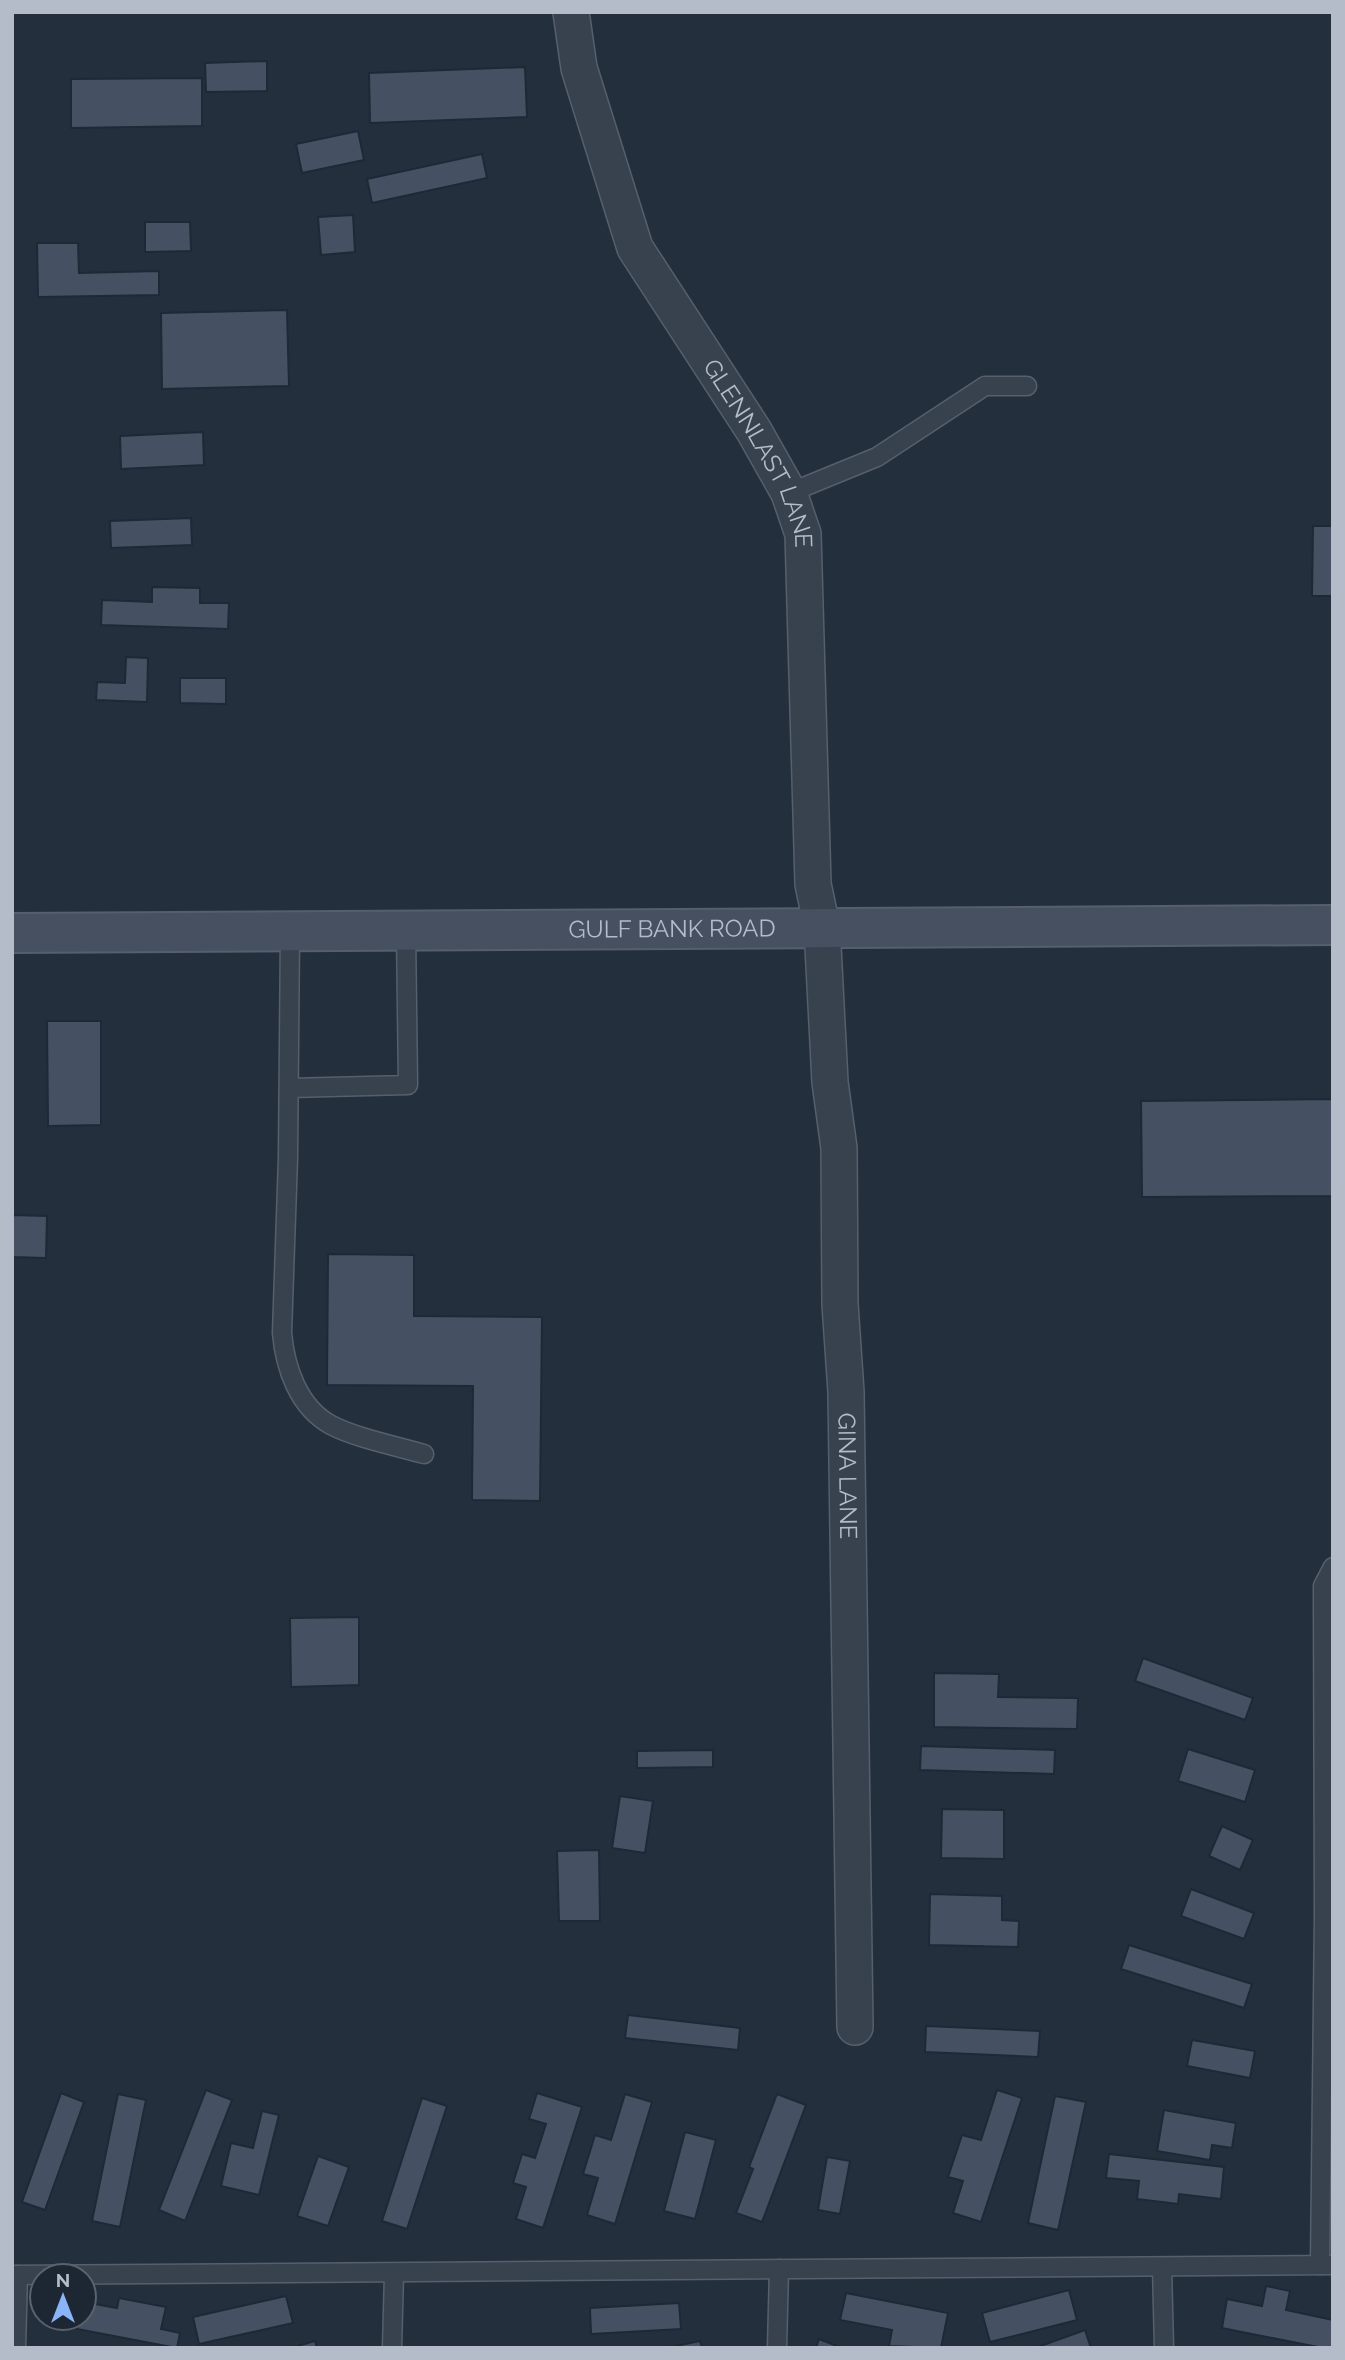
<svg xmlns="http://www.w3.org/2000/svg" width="1345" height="2360" viewBox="0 0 1345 2360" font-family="Raleway,sans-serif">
<rect width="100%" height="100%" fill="#242f3e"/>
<g fill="#455162" stroke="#1f2835" stroke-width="2">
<path d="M 267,61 L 267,91 L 206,92 L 205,63 Z"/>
<path d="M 525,67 L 527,117 L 370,123 L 369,73 Z"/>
<path d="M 202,78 L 202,126 L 71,128 L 71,79 Z"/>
<path d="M 358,131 L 364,160 L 302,173 L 296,144 Z"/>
<path d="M 482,154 L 487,178 L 372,203 L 367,179 Z"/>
<path d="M 353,215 L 355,252 L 321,255 L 318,217 Z"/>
<path d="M 145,222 L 190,222 L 191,251 L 145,252 Z"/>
<path d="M 37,243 L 78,243 L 79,273 L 159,271 L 159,295 L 38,297 Z"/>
<path d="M 287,310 L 289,386 L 162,389 L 161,313 Z"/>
<path d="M 203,432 L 204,465 L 121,469 L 120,436 Z"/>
<path d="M 191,518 L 192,545 L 111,548 L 110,521 Z"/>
<path d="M 1313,526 L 1333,526 L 1333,596 L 1312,596 Z"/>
<path d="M 152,587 L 200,588 L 200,603 L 229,603 L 228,629 L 101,625 L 102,600 L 152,602 Z"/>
<path d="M 126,657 L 148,658 L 147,702 L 96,700 L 97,682 L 125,683 Z"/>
<path d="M 180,678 L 226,678 L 226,704 L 180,703 Z"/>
<path d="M 47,1021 L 101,1021 L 101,1125 L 48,1126 Z"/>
<path d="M 1333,1099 L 1333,1196 L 1142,1197 L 1141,1101 Z"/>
<path d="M 12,1215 L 47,1216 L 46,1258 L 12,1257 Z"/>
<path d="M 328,1254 L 414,1255 L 414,1316 L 542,1317 L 540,1501 L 472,1500 L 473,1386 L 327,1385 Z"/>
<path d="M 359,1617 L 359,1685 L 291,1687 L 290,1618 Z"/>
<path d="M 1143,1658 L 1253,1698 L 1245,1720 L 1135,1681 Z"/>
<path d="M 934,1673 L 999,1674 L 998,1697 L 1078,1698 L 1077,1729 L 934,1727 Z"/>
<path d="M 921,1746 L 1055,1750 L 1054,1774 L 920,1770 Z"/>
<path d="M 1188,1749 L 1255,1770 L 1245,1802 L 1178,1781 Z"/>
<path d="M 713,1750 L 713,1767 L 637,1768 L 637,1751 Z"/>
<path d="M 620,1796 L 653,1801 L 645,1853 L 612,1848 Z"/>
<path d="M 942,1809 L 1004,1810 L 1004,1859 L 941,1858 Z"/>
<path d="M 1222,1826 L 1253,1840 L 1240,1870 L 1209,1856 Z"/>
<path d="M 599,1850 L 600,1921 L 559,1921 L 557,1851 Z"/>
<path d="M 1191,1889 L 1254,1913 L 1244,1939 L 1181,1916 Z"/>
<path d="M 930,1894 L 1002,1896 L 1002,1920 L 1019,1921 L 1018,1947 L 929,1945 Z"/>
<path d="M 1129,1945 L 1252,1984 L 1244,2008 L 1121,1969 Z"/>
<path d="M 628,2015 L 740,2028 L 738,2050 L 625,2038 Z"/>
<path d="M 926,2026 L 1040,2031 L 1038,2057 L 925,2052 Z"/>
<path d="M 1192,2040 L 1255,2051 L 1250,2078 L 1187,2066 Z"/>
<path d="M 206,2090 L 232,2100 L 185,2221 L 159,2210 Z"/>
<path d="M 997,2090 L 1022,2098 L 981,2222 L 953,2213 L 963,2181 L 948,2177 L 962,2135 L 981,2140 Z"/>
<path d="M 61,2093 L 84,2102 L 45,2210 L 22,2202 Z"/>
<path d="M 537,2093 L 582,2107 L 543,2228 L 516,2219 L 526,2187 L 513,2183 L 522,2154 L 535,2158 L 546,2124 L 529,2119 Z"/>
<path d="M 118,2094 L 146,2100 L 120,2227 L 92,2221 Z"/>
<path d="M 625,2094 L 652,2102 L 615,2224 L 587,2215 L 598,2178 L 583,2174 L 595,2135 L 611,2140 Z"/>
<path d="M 777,2094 L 806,2105 L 762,2222 L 736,2213 L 753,2169 L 749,2167 Z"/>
<path d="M 1055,2096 L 1086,2102 L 1058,2230 L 1028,2223 Z"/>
<path d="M 422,2098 L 447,2106 L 407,2229 L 382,2221 Z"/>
<path d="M 1164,2110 L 1236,2123 L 1232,2148 L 1212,2145 L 1210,2160 L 1157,2151 Z"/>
<path d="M 262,2111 L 279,2115 L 259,2195 L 221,2186 L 231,2143 L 253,2148 Z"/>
<path d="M 685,2132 L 716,2140 L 695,2219 L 664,2211 Z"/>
<path d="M 1109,2154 L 1224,2167 L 1221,2199 L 1179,2194 L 1178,2204 L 1137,2199 L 1139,2181 L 1106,2178 Z"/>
<path d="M 318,2156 L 349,2167 L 328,2226 L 297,2216 Z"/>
<path d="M 827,2157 L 850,2161 L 840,2214 L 818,2210 Z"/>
<path d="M 1266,2286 L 1290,2291 L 1286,2310 L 1333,2320 L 1333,2348 L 1323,2348 L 1222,2328 L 1227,2299 L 1262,2306 Z"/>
<path d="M 1069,2290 L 1077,2320 L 990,2342 L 982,2313 Z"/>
<path d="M 846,2293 L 948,2313 L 941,2348 L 889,2346 L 892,2330 L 840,2320 Z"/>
<path d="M 286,2296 L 293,2323 L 199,2344 L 193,2317 Z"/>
<path d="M 119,2298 L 166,2307 L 161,2329 L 180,2333 L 177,2348 L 77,2329 L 79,2318 L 84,2318 L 84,2302 L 117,2308 Z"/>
<path d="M 679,2303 L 681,2329 L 591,2334 L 590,2308 Z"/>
<path d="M 1085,2330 L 1091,2348 L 1035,2348 Z"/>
<path d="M 819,2339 L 842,2348 L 816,2348 Z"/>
<path d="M 315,2341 L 317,2348 L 290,2348 Z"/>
<path d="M 700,2341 L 702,2348 L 666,2348 Z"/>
</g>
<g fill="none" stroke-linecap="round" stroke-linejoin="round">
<defs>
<g id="lane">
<path d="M 789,493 L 877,457 L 985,386 L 1027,386"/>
<path d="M 290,931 L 288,1158 L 282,1333 C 285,1367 298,1407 331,1425 C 356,1438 396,1446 424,1454"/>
<path d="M 289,1088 L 408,1085 L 406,930"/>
<path d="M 1320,2265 L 1324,1915 L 1323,1586 L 1333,1567"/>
<path d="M 1162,2267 L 1164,2348"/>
<path d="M 12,2275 L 1333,2265"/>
<path d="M 16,2348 L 18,2275"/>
<path d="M 392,2348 L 394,2274"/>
<path d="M 777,2348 L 779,2269"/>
</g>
<g id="street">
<path id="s1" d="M 571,12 L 579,68 L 635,248 L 754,431 L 789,493 L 803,534 L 813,884 L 822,927 L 830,1082 L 839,1148 L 840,1304 L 846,1392 L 855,2027"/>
</g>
<g id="secondary">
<path id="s2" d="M 12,933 L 1333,925"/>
</g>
</defs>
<use href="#lane" stroke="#565f6c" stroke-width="21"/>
<use href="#street" stroke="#565f6c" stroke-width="38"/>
<use href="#secondary" stroke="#565f6c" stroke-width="42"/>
<use href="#lane" stroke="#38414e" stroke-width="18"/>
<use href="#street" stroke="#38414e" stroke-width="35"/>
<use href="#secondary" stroke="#465061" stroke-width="38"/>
</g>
<g text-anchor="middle" stroke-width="5" stroke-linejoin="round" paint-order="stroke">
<g font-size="24" fill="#b4bcc9" stroke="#1d2633">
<text dy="8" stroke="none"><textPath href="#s1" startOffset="486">GLENNLAST LANE</textPath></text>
<text dy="8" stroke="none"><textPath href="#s2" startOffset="660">GULF BANK ROAD</textPath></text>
<text dy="8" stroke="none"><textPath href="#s1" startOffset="1522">GINA LANE</textPath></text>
</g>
</g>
<rect width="1345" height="2360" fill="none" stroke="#b4bcc9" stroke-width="28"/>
<g transform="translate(63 2297)"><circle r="33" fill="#1d2633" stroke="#59626f" stroke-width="2"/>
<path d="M0-5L12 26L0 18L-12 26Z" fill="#8ab4f8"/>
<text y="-10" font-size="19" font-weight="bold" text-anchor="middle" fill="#b4bcc9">N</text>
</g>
</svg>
